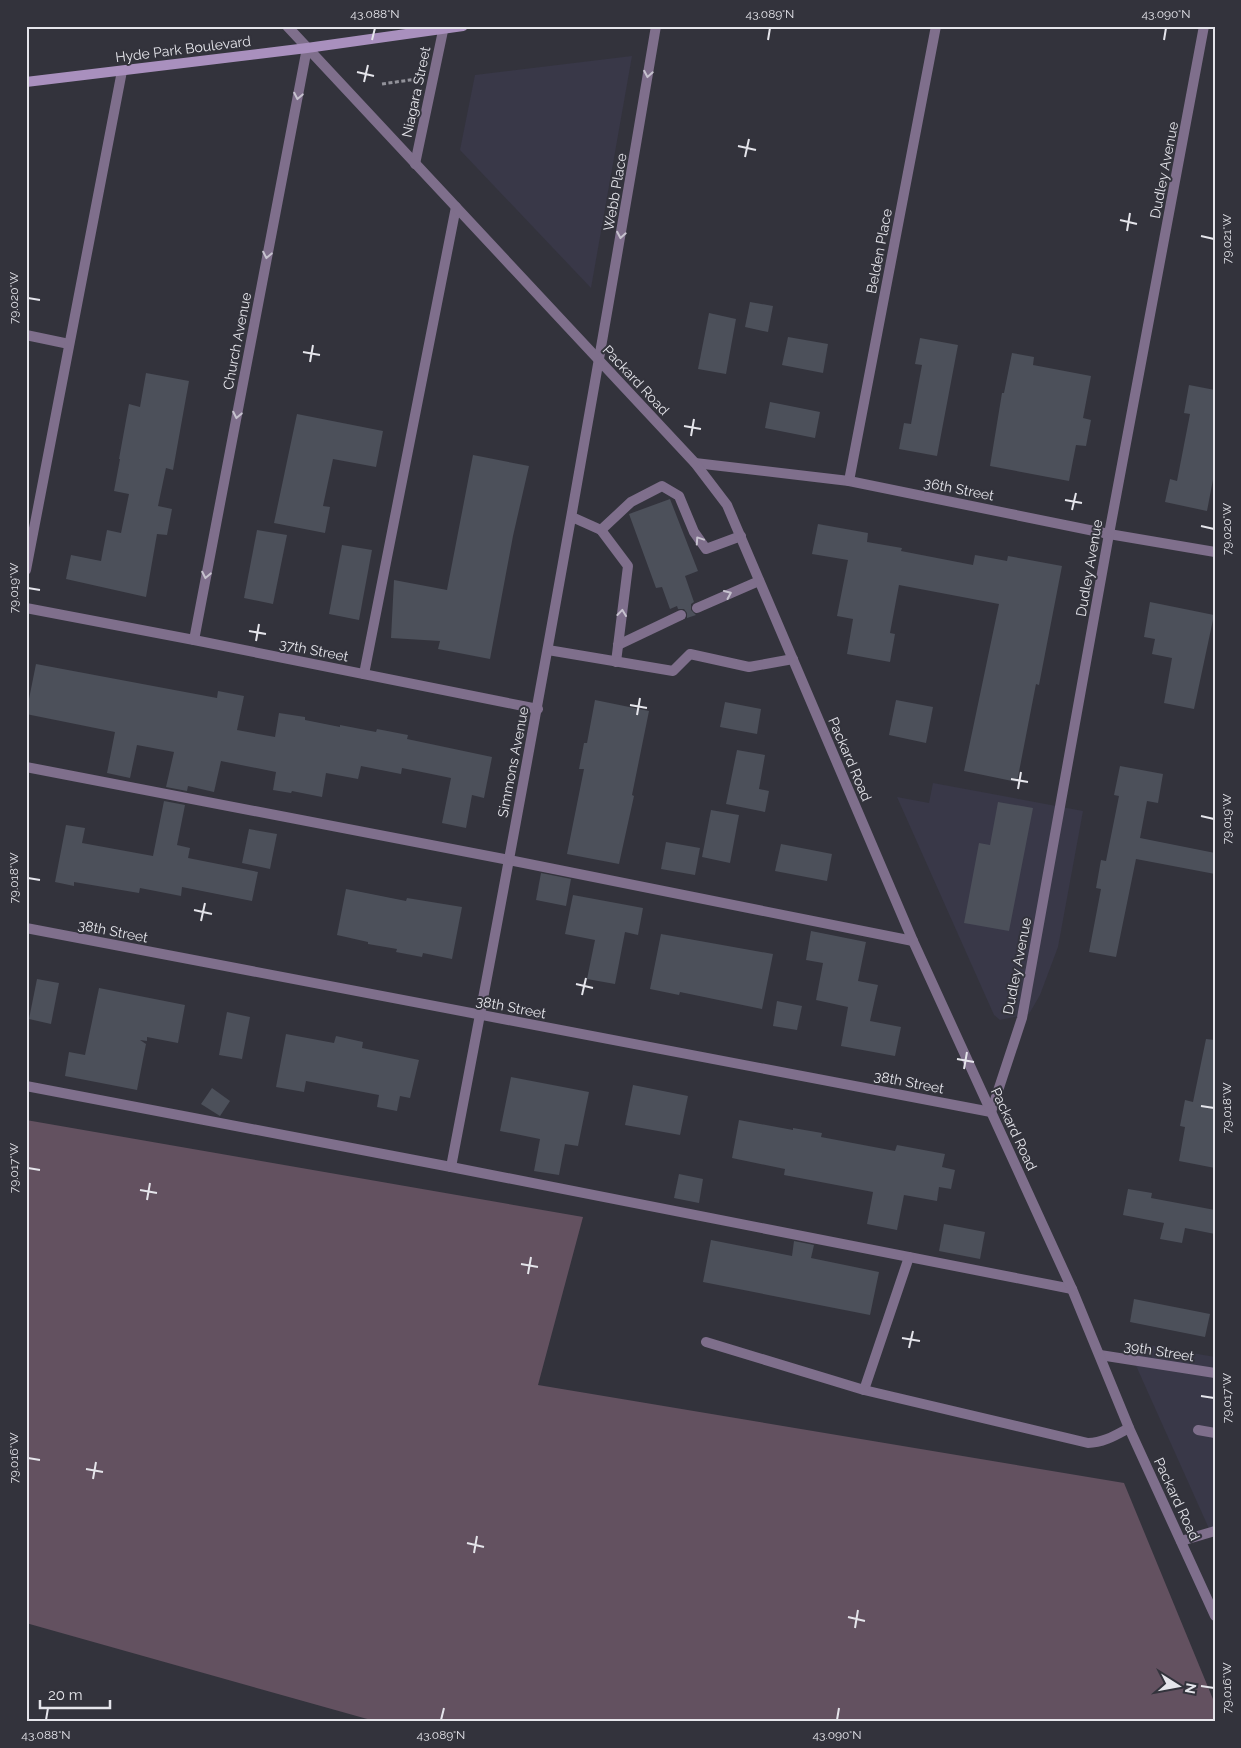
<svg xmlns="http://www.w3.org/2000/svg" width="1241" height="1748" viewBox="0 0 1241 1748" font-family="Raleway,sans-serif">
<rect width="100%" height="100%" fill="#33333c"/>
<g fill="#393848">
<path d="M 632,56 L 591,288 L 460,150 L 475,75 Z"/>
<path d="M 933,783 L 1083,811 L 1058,947 L 1040,995 L 1029,1014 L 1000,1020 L 994,1015 L 897,797 L 929,803 Z"/>
<path d="M 1125,1341 L 1215,1357 L 1215,1542 Z"/>
</g>
<path fill="#635160" d="M 26,1120 L 583,1217 L 538,1385 L 1124,1483 L 1215,1704 L 1215,1722 L 378,1722 L 26,1623 Z"/>
<g fill="#4c505a">
<path d="M 750,302 L 773,306 L 768,332 L 745,327 Z"/>
<path d="M 709,313 L 736,319 L 726,374 L 698,369 Z"/>
<path d="M 788,337 L 828,344 L 823,373 L 782,365 Z"/>
<path d="M 920,338 L 958,345 L 937,456 L 899,449 L 904,423 L 911,424 L 922,365 L 915,364 Z"/>
<path d="M 1012,353 L 1034,357 L 1033,365 L 1091,376 L 1083,418 L 1091,420 L 1086,446 L 1076,445 L 1069,481 L 990,466 L 1002,393 L 1004,393 Z"/>
<path d="M 146,373 L 189,381 L 173,470 L 166,468 L 158,506 L 172,509 L 167,535 L 157,534 L 146,597 L 66,579 L 71,555 L 101,561 L 107,530 L 121,533 L 129,494 L 114,491 L 120,459 L 119,459 L 129,404 L 140,407 Z"/>
<path d="M 1189,385 L 1215,390 L 1215,469 L 1207,511 L 1165,502 L 1170,479 L 1177,481 L 1190,414 L 1184,413 Z"/>
<path d="M 770,402 L 820,412 L 815,438 L 765,428 Z"/>
<path d="M 297,414 L 383,431 L 376,467 L 333,459 L 323,506 L 330,507 L 325,533 L 274,523 Z"/>
<path d="M 473,455 L 529,466 L 513,536 L 490,659 L 438,649 L 440,641 L 391,638 L 394,580 L 447,590 Z"/>
<path d="M 670,499 L 698,571 L 685,576 L 694,602 L 691,604 L 691,610 L 696,615 L 687,618 L 687,613 L 684,609 L 678,609 L 677,606 L 670,609 L 662,587 L 656,588 L 629,514 Z"/>
<path d="M 818,524 L 868,533 L 867,542 L 902,548 L 901,551 L 973,565 L 975,555 L 1007,561 L 1008,556 L 1062,566 L 1039,685 L 1036,684 L 1017,782 L 964,771 L 999,604 L 899,585 L 890,633 L 895,634 L 890,662 L 847,654 L 853,619 L 837,616 L 848,560 L 812,554 Z"/>
<path d="M 257,530 L 287,535 L 273,604 L 244,598 Z"/>
<path d="M 342,545 L 372,550 L 359,620 L 329,614 Z"/>
<path d="M 1150,602 L 1214,615 L 1194,709 L 1164,703 L 1172,658 L 1152,654 L 1155,639 L 1144,637 Z"/>
<path d="M 36,664 L 217,698 L 218,691 L 244,696 L 237,730 L 275,737 L 279,713 L 305,717 L 305,720 L 340,727 L 340,725 L 376,732 L 377,729 L 408,735 L 407,739 L 492,757 L 484,798 L 472,795 L 466,828 L 442,823 L 451,778 L 402,768 L 401,774 L 361,766 L 358,779 L 326,773 L 322,797 L 292,791 L 291,793 L 273,790 L 276,772 L 221,761 L 214,792 L 188,786 L 187,791 L 166,787 L 174,752 L 137,745 L 130,778 L 107,773 L 115,732 L 26,714 Z"/>
<path d="M 595,700 L 649,711 L 632,795 L 634,796 L 619,864 L 567,854 L 584,769 L 579,769 L 584,743 L 587,743 Z"/>
<path d="M 896,700 L 933,707 L 926,743 L 889,735 Z"/>
<path d="M 725,702 L 761,709 L 757,734 L 720,727 Z"/>
<path d="M 737,750 L 765,755 L 759,789 L 769,791 L 765,812 L 726,804 Z"/>
<path d="M 1120,766 L 1163,774 L 1158,803 L 1147,801 L 1140,838 L 1215,853 L 1215,874 L 1136,859 L 1116,957 L 1089,952 L 1101,889 L 1096,888 L 1101,860 L 1106,861 L 1119,796 L 1114,795 Z"/>
<path d="M 164,801 L 185,805 L 177,845 L 190,848 L 188,858 L 258,872 L 252,901 L 182,887 L 181,896 L 140,888 L 139,893 L 74,882 L 74,886 L 55,882 L 66,825 L 85,828 L 82,843 L 153,856 Z"/>
<path d="M 998,802 L 1033,808 L 1009,931 L 964,923 L 979,843 L 990,845 Z"/>
<path d="M 711,810 L 739,815 L 730,863 L 702,857 Z"/>
<path d="M 249,829 L 277,834 L 270,869 L 242,863 Z"/>
<path d="M 666,842 L 700,848 L 695,875 L 661,869 Z"/>
<path d="M 781,844 L 832,854 L 827,881 L 775,871 Z"/>
<path d="M 541,873 L 571,879 L 566,906 L 536,900 Z"/>
<path d="M 346,889 L 406,901 L 407,898 L 462,907 L 452,959 L 423,953 L 422,957 L 396,952 L 397,949 L 368,944 L 368,942 L 337,935 Z"/>
<path d="M 573,895 L 643,908 L 638,935 L 625,932 L 615,984 L 587,979 L 595,940 L 565,934 Z"/>
<path d="M 811,931 L 866,942 L 858,981 L 878,985 L 870,1021 L 901,1027 L 895,1056 L 841,1046 L 848,1007 L 816,1000 L 823,963 L 806,960 Z"/>
<path d="M 661,934 L 773,954 L 762,1009 L 680,992 L 679,995 L 650,989 Z"/>
<path d="M 37,979 L 59,983 L 51,1024 L 29,1019 Z"/>
<path d="M 99,988 L 185,1005 L 178,1043 L 147,1037 L 147,1041 L 140,1040 L 146,1044 L 137,1090 L 65,1076 L 69,1052 L 85,1055 Z"/>
<path d="M 777,1001 L 802,1006 L 797,1030 L 773,1026 Z"/>
<path d="M 227,1012 L 250,1017 L 242,1059 L 219,1055 Z"/>
<path d="M 286,1034 L 334,1043 L 336,1036 L 363,1042 L 362,1048 L 419,1060 L 410,1098 L 400,1096 L 397,1111 L 377,1107 L 379,1095 L 306,1081 L 304,1092 L 276,1087 Z"/>
<path d="M 1206,1039 L 1215,1040 L 1215,1168 L 1179,1161 L 1185,1127 L 1180,1126 L 1185,1100 L 1193,1102 Z"/>
<path d="M 511,1077 L 589,1092 L 578,1146 L 565,1144 L 559,1175 L 534,1171 L 540,1139 L 500,1131 Z"/>
<path d="M 633,1085 L 688,1096 L 680,1135 L 625,1125 Z"/>
<path d="M 212,1088 L 230,1101 L 220,1116 L 201,1104 Z"/>
<path d="M 739,1120 L 793,1130 L 793,1128 L 822,1133 L 821,1137 L 895,1151 L 897,1145 L 945,1154 L 942,1167 L 955,1170 L 951,1189 L 939,1187 L 937,1201 L 904,1195 L 897,1230 L 867,1224 L 873,1192 L 784,1175 L 785,1169 L 732,1158 Z"/>
<path d="M 679,1174 L 703,1179 L 699,1203 L 674,1198 Z"/>
<path d="M 1128,1189 L 1152,1193 L 1151,1198 L 1215,1210 L 1215,1234 L 1185,1228 L 1182,1243 L 1160,1239 L 1164,1223 L 1123,1215 Z"/>
<path d="M 944,1224 L 985,1232 L 980,1259 L 939,1251 Z"/>
<path d="M 711,1240 L 792,1256 L 794,1241 L 814,1245 L 811,1258 L 879,1272 L 870,1315 L 703,1282 Z"/>
<path d="M 1134,1299 L 1210,1314 L 1205,1337 L 1130,1322 Z"/>
</g>
<g fill="none" stroke-linecap="round" stroke-linejoin="round">
<path stroke="#92929a" stroke-width="3" stroke-dasharray="4 2.5" stroke-linecap="butt" d="M 382,84 L 417,79"/>
<g stroke="#7f6f8c" stroke-width="10">
<path d="M 26,335 L 69,344"/>
<path d="M 572,517 L 601,530 L 628,566 L 616,662"/>
<path d="M 601,530 L 631,502 L 662,486 L 679,496 L 694,532 L 706,549 L 741,536"/>
<path d="M 26,570 L 122,71"/>
<path d="M 697,608 L 759,581"/>
<path d="M 618,645 L 681,615"/>
<path d="M 548,650 L 673,671 L 690,654 L 749,667 L 793,659"/>
<path d="M 364,674 L 456,207"/>
<path d="M 26,767 L 509,860 L 913,941"/>
<path d="M 26,1086 L 451,1167 L 1072,1289"/>
<path d="M 909,1257 L 864,1390 L 1088,1443 C 1103,1443 1116,1435 1129,1428"/>
<path d="M 706,1342 L 864,1390"/>
<path d="M 1198,1430 L 1215,1433"/>
<path d="M 1181,1541 L 1215,1531"/>
</g>
<g stroke="#7f6f8c" stroke-width="10">
<path d="M 695,463 L 849,481 L 1109,534 L 1215,552"/>
<path d="M 849,481 L 936,26"/>
<path d="M 26,608 L 194,640 L 538,709"/>
<path d="M 194,640 L 307,48"/>
<path d="M 26,928 L 991,1112 L 1022,1018 L 1109,534 L 1204,26"/>
<path d="M 451,1167 C 524,787 592,407 656,26"/>
<path d="M 1100,1355 L 1215,1373"/>
</g>
<g stroke="#7f6f8c" stroke-width="10">
<path d="M 287,26 L 695,463 L 727,505 L 913,941 L 1072,1289 L 1129,1428 L 1215,1616"/>
<path d="M 415,164 L 444,26"/>
</g>
<path stroke="#a990be" stroke-width="10" d="M 26,82 L 307,48 L 463,26"/>
</g>
<defs><path id="oneway-chevron" d="M-2-3.5L2.5 0L-2 3.5" fill="none" stroke-width="1.6" stroke-linecap="round" stroke-linejoin="round" transform="scale(1.25)"/></defs>
<g stroke="#c6c2ce">
<use href="#oneway-chevron" transform="translate(648 74) rotate(100)"/>
<use href="#oneway-chevron" transform="translate(298 96) rotate(101)"/>
<use href="#oneway-chevron" transform="translate(621 235) rotate(100)"/>
<use href="#oneway-chevron" transform="translate(267 255) rotate(101)"/>
<use href="#oneway-chevron" transform="translate(237 415) rotate(101)"/>
<use href="#oneway-chevron" transform="translate(699 540) rotate(-124)"/>
<use href="#oneway-chevron" transform="translate(206 575) rotate(101)"/>
<use href="#oneway-chevron" transform="translate(728 594) rotate(-24)"/>
<use href="#oneway-chevron" transform="translate(622 613) rotate(-83)"/>
</g>
<path fill="none" stroke="#e5e5eb" stroke-width="2" d="M 372,40 L 375,28M 768,40 L 770,28M 1164,40 L 1166,28M 357,72 L 374,76M 364,82 L 368,65M 738,146 L 756,150M 745,157 L 749,139M 1120,220 L 1137,224M 1127,231 L 1130,213M 1201,236 L 1214,239M 28,298 L 40,300M 303,352 L 320,355M 310,362 L 313,345M 684,426 L 701,429M 691,436 L 694,419M 1065,500 L 1082,503M 1072,510 L 1076,493M 1201,526 L 1214,529M 28,588 L 40,590M 249,631 L 266,634M 256,641 L 259,624M 630,705 L 647,708M 637,715 L 640,698M 1011,779 L 1028,782M 1018,789 L 1021,772M 1201,816 L 1214,819M 28,878 L 40,880M 194,910 L 212,914M 201,921 L 205,903M 576,984 L 593,988M 582,995 L 586,978M 957,1059 L 974,1062M 964,1069 L 967,1052M 1201,1106 L 1214,1108M 28,1168 L 40,1170M 140,1190 L 157,1193M 147,1200 L 150,1183M 521,1264 L 538,1267M 528,1274 L 531,1257M 902,1338 L 920,1341M 909,1348 L 913,1331M 1201,1396 L 1214,1398M 28,1458 L 40,1460M 86,1469 L 103,1472M 93,1479 L 96,1462M 467,1543 L 484,1547M 474,1553 L 477,1536M 848,1617 L 865,1621M 855,1628 L 858,1610M 1201,1686 L 1214,1688M 46,1720 L 48,1708M 441,1720 L 444,1708M 837,1720 L 839,1708"/>
<g text-anchor="middle" stroke-width="4" stroke-linejoin="round" paint-order="stroke">
<g font-size="14" fill="#e5e5eb" stroke="#33333c">
<text transform="translate(183 49) rotate(-7)" y="5">Hyde Park Boulevard</text>
<text transform="translate(416 92) rotate(-78)" y="5">Niagara Street</text>
<text transform="translate(1164 170) rotate(-79)" y="5">Dudley Avenue</text>
<text transform="translate(615 192) rotate(-80)" y="5">Webb Place</text>
<text transform="translate(879 251) rotate(-79)" y="5">Belden Place</text>
<text transform="translate(237 341) rotate(-79)" y="5">Church Avenue</text>
<text transform="translate(636 380) rotate(47)" y="5">Packard Road</text>
<text transform="translate(959 489) rotate(11)" y="5">36th Street</text>
<text transform="translate(1089 568) rotate(-80)" y="5">Dudley Avenue</text>
<text transform="translate(314 650) rotate(11)" y="5">37th Street</text>
<text transform="translate(850 759) rotate(67)" y="5">Packard Road</text>
<text transform="translate(513 762) rotate(-79)" y="5">Simmons Avenue</text>
<text transform="translate(113 931) rotate(11)" y="5">38th Street</text>
<text transform="translate(1017 966) rotate(-79)" y="5">Dudley Avenue</text>
<text transform="translate(511 1007) rotate(11)" y="5">38th Street</text>
<text transform="translate(909 1082) rotate(11)" y="5">38th Street</text>
<text transform="translate(1014 1129) rotate(65)" y="5">Packard Road</text>
<text transform="translate(1159 1351) rotate(9)" y="5">39th Street</text>
<text transform="translate(1177 1499) rotate(65)" y="5">Packard Road</text>
</g>
</g>
<rect width="1241" height="1748" fill="none" stroke="#33333c" stroke-width="55"/>
<g transform="translate(1178 1686) rotate(101)" stroke="#33333c" stroke-width="4" paint-order="stroke">
<path d="M0-4L9 19L0 12L-9 19Z" fill="#e5e5eb"/>
<text y="-8" font-size="14" font-weight="bold" text-anchor="middle" fill="#e5e5eb">N</text>
</g>
<path d="M40 1700v8h70v-8" fill="none" stroke="#e5e5eb" stroke-width="2.5"/>
<text x="48" y="1700" font-size="15" fill="#e5e5eb" stroke="#33333c" stroke-width="4" paint-order="stroke">20 m</text>
<rect x="28" y="28" width="1186" height="1692" fill="none" stroke="#e5e5eb" stroke-width="2"/>
<g font-size="12" text-anchor="middle" fill="#e5e5eb">
<text x="375" y="18">43.088°N</text>
<text x="770" y="18">43.089°N</text>
<text x="1166" y="18">43.090°N</text>
<text transform="translate(1227 239) rotate(-90)" y="4">79.021°W</text>
<text transform="translate(14 298) rotate(-90)" y="4">79.020°W</text>
<text transform="translate(1227 529) rotate(-90)" y="4">79.020°W</text>
<text transform="translate(14 588) rotate(-90)" y="4">79.019°W</text>
<text transform="translate(1227 819) rotate(-90)" y="4">79.019°W</text>
<text transform="translate(14 878) rotate(-90)" y="4">79.018°W</text>
<text transform="translate(1227 1108) rotate(-90)" y="4">79.018°W</text>
<text transform="translate(14 1168) rotate(-90)" y="4">79.017°W</text>
<text transform="translate(1227 1398) rotate(-90)" y="4">79.017°W</text>
<text transform="translate(14 1458) rotate(-90)" y="4">79.016°W</text>
<text transform="translate(1227 1688) rotate(-90)" y="4">79.016°W</text>
<text x="46" y="1739">43.088°N</text>
<text x="441" y="1739">43.089°N</text>
<text x="837" y="1739">43.090°N</text>
</g>
</svg>
